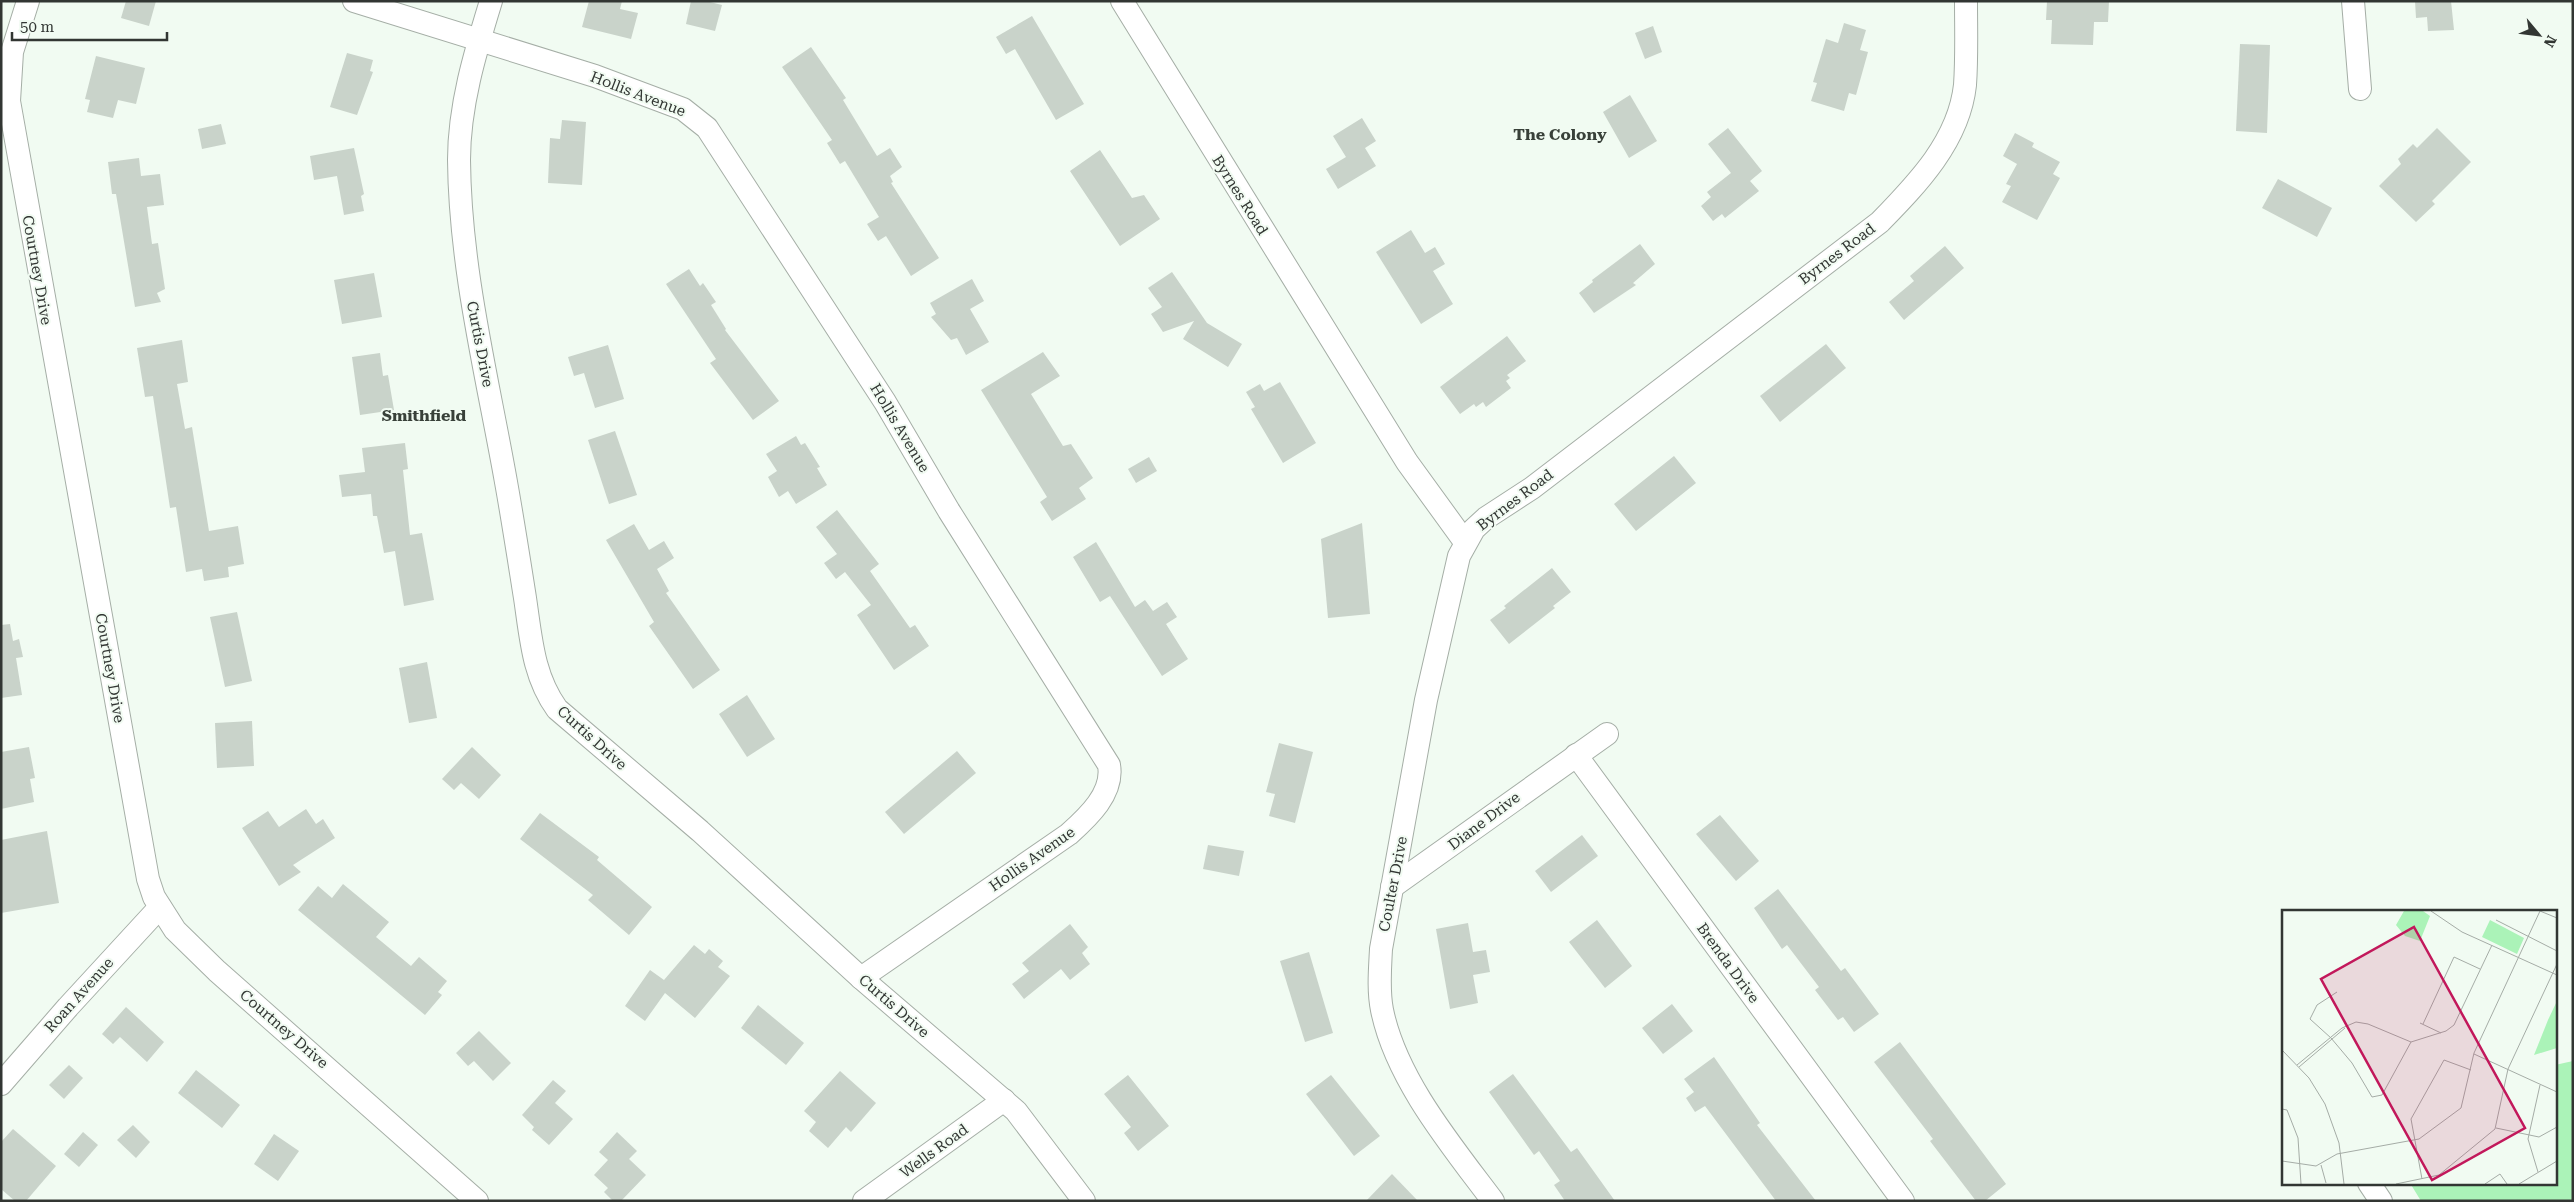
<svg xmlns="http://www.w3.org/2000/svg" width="2574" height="1202" viewBox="0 0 2574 1202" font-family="'Roboto Serif',serif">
<rect width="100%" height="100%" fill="#f1fbf2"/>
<path fill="#abf3b8" d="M 2573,1061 L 2573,1201 L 2421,1201 L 2410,1183 L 2555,1183 L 2555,1065 Z"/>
<g fill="#c9d3ca">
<path d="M 126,1 L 156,1 L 149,26 L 121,18 Z"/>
<path d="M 589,1 L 622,1 L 620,9 L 638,13 L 631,39 L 582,27 Z"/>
<path d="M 691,1 L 706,1 L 722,5 L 715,31 L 686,24 Z"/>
<path d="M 2047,1 L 2109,1 L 2108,22 L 2094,22 L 2093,45 L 2051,44 L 2052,20 L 2046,20 Z"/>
<path d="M 2415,1 L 2451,1 L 2454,30 L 2428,31 L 2427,17 L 2416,18 Z"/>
<path d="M 1032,16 L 1084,104 L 1056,120 L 1015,49 L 1006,54 L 996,37 Z"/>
<path d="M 1844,23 L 1866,30 L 1860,50 L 1868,52 L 1856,95 L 1849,93 L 1844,111 L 1811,101 L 1817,83 L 1813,82 L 1826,39 L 1838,43 Z"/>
<path d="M 1653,26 L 1662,52 L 1645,59 L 1635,33 Z"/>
<path d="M 2240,44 L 2270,45 L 2267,133 L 2236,131 Z"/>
<path d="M 811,47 L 846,98 L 843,100 L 877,156 L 890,148 L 902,167 L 890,176 L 893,182 L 891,183 L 939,258 L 911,276 L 886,236 L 878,241 L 867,224 L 879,217 L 845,161 L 840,164 L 827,143 L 832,140 L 782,67 Z"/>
<path d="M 347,53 L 373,60 L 370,71 L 373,72 L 357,115 L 330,107 Z"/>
<path d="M 96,56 L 145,68 L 136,104 L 118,100 L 113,118 L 87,112 L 90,100 L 85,99 Z"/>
<path d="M 1630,95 L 1657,141 L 1629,158 L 1603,112 Z"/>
<path d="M 1362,118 L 1376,141 L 1365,148 L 1376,166 L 1338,189 L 1326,169 L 1346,157 L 1333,136 Z"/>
<path d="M 562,120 L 586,122 L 582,185 L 548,183 L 550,138 L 560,139 Z"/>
<path d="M 221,124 L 226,144 L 202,149 L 198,129 Z"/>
<path d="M 1728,128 L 1762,171 L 1750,181 L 1759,191 L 1725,218 L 1722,214 L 1713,221 L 1701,206 L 1711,197 L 1707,192 L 1731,173 L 1708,144 Z"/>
<path d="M 2437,128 L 2471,162 L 2432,201 L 2435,204 L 2416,222 L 2379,186 L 2401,164 L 2398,159 L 2413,144 L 2417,148 Z"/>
<path d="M 2015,133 L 2034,143 L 2032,147 L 2060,162 L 2053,174 L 2060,178 L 2037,220 L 2002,202 L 2011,186 L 2006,184 L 2017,164 L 2003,156 Z"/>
<path d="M 354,148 L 364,194 L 361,196 L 364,211 L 344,215 L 337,176 L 314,180 L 310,156 Z"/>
<path d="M 1100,150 L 1132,198 L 1144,195 L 1160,219 L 1120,246 L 1070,171 Z"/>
<path d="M 139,158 L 141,176 L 160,174 L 164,205 L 147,207 L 152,244 L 158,243 L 165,289 L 157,293 L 161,302 L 135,307 L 116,194 L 112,194 L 108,162 Z"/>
<path d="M 2278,179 L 2332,208 L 2317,237 L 2262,208 Z"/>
<path d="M 1411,230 L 1425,253 L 1435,247 L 1445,264 L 1433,271 L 1453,304 L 1421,324 L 1376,252 Z"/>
<path d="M 1640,244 L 1655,264 L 1633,283 L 1636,285 L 1594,313 L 1579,293 L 1593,282 L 1592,280 Z"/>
<path d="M 1945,246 L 1964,268 L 1904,320 L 1889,302 L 1914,281 L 1910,276 Z"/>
<path d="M 689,269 L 700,286 L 703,283 L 716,302 L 711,305 L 726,329 L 725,330 L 779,401 L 753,420 L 710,363 L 716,359 L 666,284 Z"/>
<path d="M 1172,272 L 1207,323 L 1242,344 L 1228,367 L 1183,339 L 1194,321 L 1163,332 L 1151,314 L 1162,307 L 1148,288 Z"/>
<path d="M 374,273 L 382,317 L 342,324 L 334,280 Z"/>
<path d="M 972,279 L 984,301 L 970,309 L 989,342 L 966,355 L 957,338 L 951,340 L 931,317 L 936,314 L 930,303 Z"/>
<path d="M 1507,336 L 1526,361 L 1507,375 L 1510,378 L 1506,381 L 1511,388 L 1486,407 L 1483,402 L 1476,407 L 1474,404 L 1460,414 L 1440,387 Z"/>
<path d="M 182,340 L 188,382 L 177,384 L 185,429 L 192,427 L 209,531 L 238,526 L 244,564 L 228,567 L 229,577 L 204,581 L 202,569 L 186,572 L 176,507 L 170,508 L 153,396 L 145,397 L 137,348 Z"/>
<path d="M 1826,344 L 1846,368 L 1780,422 L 1760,396 Z"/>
<path d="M 608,345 L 624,399 L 595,408 L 584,373 L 574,376 L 568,357 Z"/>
<path d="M 1043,352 L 1060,376 L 1031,394 L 1063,446 L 1071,444 L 1093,478 L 1079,488 L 1086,499 L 1052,521 L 1040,502 L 1047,497 L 981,390 Z"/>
<path d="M 380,353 L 383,376 L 388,375 L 394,410 L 360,415 L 352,357 Z"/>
<path d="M 1280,382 L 1316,443 L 1283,463 L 1251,409 L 1255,407 L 1246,392 L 1260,384 L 1264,391 Z"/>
<path d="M 615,431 L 637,495 L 609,504 L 588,440 Z"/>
<path d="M 796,436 L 801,445 L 805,443 L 820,467 L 817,468 L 827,485 L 796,504 L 788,491 L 779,497 L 768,477 L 777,471 L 766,454 Z"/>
<path d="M 405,443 L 408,469 L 403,470 L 410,535 L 422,533 L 434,600 L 404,606 L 395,551 L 384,553 L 377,516 L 373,516 L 371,494 L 342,497 L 339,475 L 365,472 L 362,448 Z"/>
<path d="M 1674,456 L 1696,483 L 1636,531 L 1614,504 Z"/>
<path d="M 1149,457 L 1157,471 L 1136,483 L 1128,469 Z"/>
<path d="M 837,510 L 879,564 L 870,571 L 910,628 L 915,625 L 929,646 L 894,670 L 857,615 L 871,605 L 845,572 L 836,579 L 824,563 L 837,554 L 816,527 Z"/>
<path d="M 1362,523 L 1370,614 L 1328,618 L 1321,539 Z"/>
<path d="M 634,524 L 649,550 L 664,541 L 674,558 L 657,569 L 669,591 L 666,593 L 720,670 L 693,689 L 649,626 L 654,622 L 606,540 Z"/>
<path d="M 1096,542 L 1135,607 L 1145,600 L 1153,611 L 1167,602 L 1177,617 L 1166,624 L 1188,659 L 1162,676 L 1110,596 L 1100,602 L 1073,557 Z"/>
<path d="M 1552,568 L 1571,592 L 1553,606 L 1555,608 L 1509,644 L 1490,620 L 1506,608 L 1504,606 Z"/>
<path d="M 237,612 L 252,681 L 225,687 L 210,617 Z"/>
<path d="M 10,624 L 13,641 L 19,639 L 23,657 L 16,658 L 22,695 L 1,698 L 1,625 Z"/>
<path d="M 427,662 L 437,718 L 409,723 L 399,668 Z"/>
<path d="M 747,695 L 775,739 L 747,757 L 719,714 Z"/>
<path d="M 252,721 L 254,766 L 217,768 L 215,723 Z"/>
<path d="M 1279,743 L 1313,752 L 1295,823 L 1269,816 L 1275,794 L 1266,792 Z"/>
<path d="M 29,747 L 35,778 L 30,779 L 34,802 L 1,809 L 1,752 Z"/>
<path d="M 472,747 L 501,775 L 479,799 L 461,783 L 454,790 L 442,779 Z"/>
<path d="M 957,751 L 976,773 L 904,834 L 885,812 Z"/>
<path d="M 306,809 L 316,824 L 323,819 L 335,838 L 293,865 L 301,872 L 279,886 L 242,828 L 268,811 L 279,827 Z"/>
<path d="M 540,813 L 599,857 L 597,860 L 652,907 L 629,935 L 588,900 L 593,895 L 520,839 Z"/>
<path d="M 1720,815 L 1759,861 L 1736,881 L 1696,834 Z"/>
<path d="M 47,831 L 59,903 L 1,913 L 1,840 Z"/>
<path d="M 1582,835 L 1598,856 L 1551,892 L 1535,871 Z"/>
<path d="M 1208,845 L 1244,851 L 1239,876 L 1203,869 Z"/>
<path d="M 343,884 L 389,922 L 376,937 L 411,966 L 419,957 L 447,981 L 438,992 L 442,995 L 425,1015 L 298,910 L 318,886 L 332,898 Z"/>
<path d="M 1778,889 L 1841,971 L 1845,968 L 1879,1014 L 1854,1032 L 1843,1017 L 1838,1020 L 1815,990 L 1819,987 L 1787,945 L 1782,949 L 1754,908 Z"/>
<path d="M 1597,920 L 1632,966 L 1605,988 L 1569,942 Z"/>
<path d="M 1468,923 L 1473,952 L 1486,950 L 1490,972 L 1473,975 L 1478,1003 L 1450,1009 L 1436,929 Z"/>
<path d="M 1070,924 L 1088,947 L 1082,953 L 1090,964 L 1070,980 L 1061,969 L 1024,999 L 1012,984 L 1029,971 L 1022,963 Z"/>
<path d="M 694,945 L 705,954 L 709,949 L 723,961 L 718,967 L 730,976 L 695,1018 L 665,993 L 645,1021 L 625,1006 L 650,970 L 664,980 Z"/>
<path d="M 1309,952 L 1333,1033 L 1305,1042 L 1280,961 Z"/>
<path d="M 1672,1004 L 1693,1031 L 1663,1054 L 1642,1028 Z"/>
<path d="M 758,1005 L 804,1043 L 786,1065 L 741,1028 Z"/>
<path d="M 126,1007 L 164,1042 L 147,1062 L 120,1037 L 113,1044 L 102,1034 Z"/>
<path d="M 479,1031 L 511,1063 L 493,1081 L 474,1061 L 468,1066 L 456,1053 Z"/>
<path d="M 1900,1042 L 2006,1184 L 1985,1201 L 1976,1201 L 1930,1141 L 1933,1139 L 1874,1062 Z"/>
<path d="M 1714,1057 L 1760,1123 L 1757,1125 L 1816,1201 L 1776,1201 L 1705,1106 L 1695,1112 L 1686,1098 L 1694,1092 L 1684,1079 Z"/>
<path d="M 69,1065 L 83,1078 L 64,1099 L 49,1085 Z"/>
<path d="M 196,1070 L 240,1105 L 222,1128 L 178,1093 Z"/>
<path d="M 840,1071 L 876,1103 L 851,1132 L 846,1127 L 828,1148 L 809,1131 L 816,1122 L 804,1111 Z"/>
<path d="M 1513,1074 L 1571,1152 L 1577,1148 L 1615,1201 L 1565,1201 L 1554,1185 L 1560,1181 L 1539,1151 L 1534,1155 L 1489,1092 Z"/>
<path d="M 1128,1075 L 1169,1126 L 1138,1151 L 1124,1133 L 1131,1127 L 1104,1094 Z"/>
<path d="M 1331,1075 L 1380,1136 L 1354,1156 L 1306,1094 Z"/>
<path d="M 553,1080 L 566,1091 L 555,1103 L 573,1119 L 549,1145 L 532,1130 L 534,1127 L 522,1115 Z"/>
<path d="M 133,1125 L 150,1142 L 136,1158 L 117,1140 Z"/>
<path d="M 13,1129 L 56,1166 L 26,1201 L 15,1201 L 1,1189 L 1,1142 Z"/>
<path d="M 83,1132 L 98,1145 L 79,1167 L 64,1154 Z"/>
<path d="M 617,1132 L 637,1151 L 629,1159 L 646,1175 L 621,1201 L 613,1201 L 604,1192 L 608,1188 L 594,1175 L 608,1160 L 599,1152 Z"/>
<path d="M 274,1134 L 299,1151 L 278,1181 L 254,1164 Z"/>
<path d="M 1392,1174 L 1418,1201 L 1366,1201 Z"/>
</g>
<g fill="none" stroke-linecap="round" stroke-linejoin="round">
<defs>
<g id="minor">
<path d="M 28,1 L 12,52 L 9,101 L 148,879 L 154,897 L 175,930 L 217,971 L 477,1201"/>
<path d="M 354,1 L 595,76 L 683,109 L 707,128 L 885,402 L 949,511 L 1109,765 C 1114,793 1088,817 1069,834 L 861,978"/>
<path d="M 491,1 C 475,53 459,106 459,160 C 460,269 487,375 506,482 C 513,521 519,560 525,598 C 531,638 533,676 557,709 L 700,831 L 861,978 L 1016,1111 L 1084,1201"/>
<path d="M 1122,1 L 1407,462 L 1465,542"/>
<path d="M 2353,1 L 2360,89"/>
<path d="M 1576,755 L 1903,1201"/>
<path d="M 1392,887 L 1607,734"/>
<path d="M 1,1084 L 68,1007 L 160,907"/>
<path d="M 2369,1183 L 2381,1201"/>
<path d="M 864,1201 L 1004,1100"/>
<path d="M 1493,1201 C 1451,1145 1396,1079 1382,1010 C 1378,990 1380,969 1381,949 L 1426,700 L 1459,556 L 1474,529 L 1486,518 L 1532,488 L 1880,222 C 1917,184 1959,141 1965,85 C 1967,57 1966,29 1966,1"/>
</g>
</defs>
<use href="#minor" stroke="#a5aea6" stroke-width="24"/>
<use href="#minor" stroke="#fff" stroke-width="22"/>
</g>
<g text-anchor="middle" stroke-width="4" stroke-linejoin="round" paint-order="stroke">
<g font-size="15" fill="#323633" stroke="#f1fbf2">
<text transform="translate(638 94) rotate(21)" y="5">Hollis Avenue</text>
<text transform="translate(1240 195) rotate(58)" y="5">Byrnes Road</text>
<text transform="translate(1837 254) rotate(-37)" y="5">Byrnes Road</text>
<text transform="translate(37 270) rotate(80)" y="5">Courtney Drive</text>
<text transform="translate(480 344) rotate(79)" y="5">Curtis Drive</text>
<text transform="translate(900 428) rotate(59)" y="5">Hollis Avenue</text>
<text transform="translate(1515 500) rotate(-37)" y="5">Byrnes Road</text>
<text transform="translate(110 668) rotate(80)" y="5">Courtney Drive</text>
<text transform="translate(592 738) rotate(42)" y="5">Curtis Drive</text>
<text transform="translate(1484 821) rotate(-37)" y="5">Diane Drive</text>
<text transform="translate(1032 859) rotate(-35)" y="5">Hollis Avenue</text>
<text transform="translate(1393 884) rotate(-79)" y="5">Coulter Drive</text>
<text transform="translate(1728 963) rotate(54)" y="5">Brenda Drive</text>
<text transform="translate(79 995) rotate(-48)" y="5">Roan Avenue</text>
<text transform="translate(894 1006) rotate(41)" y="5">Curtis Drive</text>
<text transform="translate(284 1029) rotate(41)" y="5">Courtney Drive</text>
<text transform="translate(934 1151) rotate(-36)" y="5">Wells Road</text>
</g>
<g font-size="16" font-weight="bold" fill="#384039" stroke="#f1fbf2">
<text x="1560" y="140">The Colony</text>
<text x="424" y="421">Smithfield</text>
</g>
</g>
<g transform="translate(2282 910)">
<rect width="275" height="275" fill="#f1fbf2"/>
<path d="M 122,1 L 141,1 L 148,6 L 138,31 L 123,26 L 114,15 ZM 208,10 L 242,28 L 235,44 L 200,27 ZM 275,91 L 275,138 L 252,145 L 266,110 Z" fill="#abf3b8"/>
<path fill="none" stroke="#a5aca6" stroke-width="1" d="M 149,1 L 180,22 L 275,65M 258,1 L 275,8M 214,10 L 275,41M 55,82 L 35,95 L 28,109 L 49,128 L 70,153 L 90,187 L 100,185 L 129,132M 138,113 L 159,123M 141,114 L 172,47 L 198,59M 129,132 L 164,121 L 172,115 L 210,35M 0,140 L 27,168 L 43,194 L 57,233 L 62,274M 192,144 L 275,182M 15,155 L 60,118 L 74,112 L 86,114 L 129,132M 17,157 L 63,118M 0,199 L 5,200 L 16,228 L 19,274M 214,218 L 257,227 L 275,217M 0,251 L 34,256 L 55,244 L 137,229 L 179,198 L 192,143 L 258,1M 39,255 L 44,273M 256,262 L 246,229 L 258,175M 140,269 L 129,209 L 162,150 L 189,160M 114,274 L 157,265 L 213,219 L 226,159 L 275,54M 203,274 L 218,264 L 225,274M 237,274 L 275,251"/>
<path fill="#c2185b" fill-opacity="0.15" stroke="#c2185b" stroke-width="2.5" d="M 132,17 L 243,218 L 150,270 L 39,69 Z"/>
<rect width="275" height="275" fill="none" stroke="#323633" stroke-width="2.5"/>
</g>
<rect width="2574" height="1202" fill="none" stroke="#323633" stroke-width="5"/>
<g transform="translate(2539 35) rotate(119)" stroke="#f1fbf2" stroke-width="4" paint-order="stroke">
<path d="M0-4L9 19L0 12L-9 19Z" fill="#323633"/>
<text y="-8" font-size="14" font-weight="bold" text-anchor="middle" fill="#323633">N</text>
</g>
<path d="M12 32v8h155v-8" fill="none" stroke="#323633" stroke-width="2.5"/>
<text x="20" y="32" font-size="15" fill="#323633" stroke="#f1fbf2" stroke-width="4" paint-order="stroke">50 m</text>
</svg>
